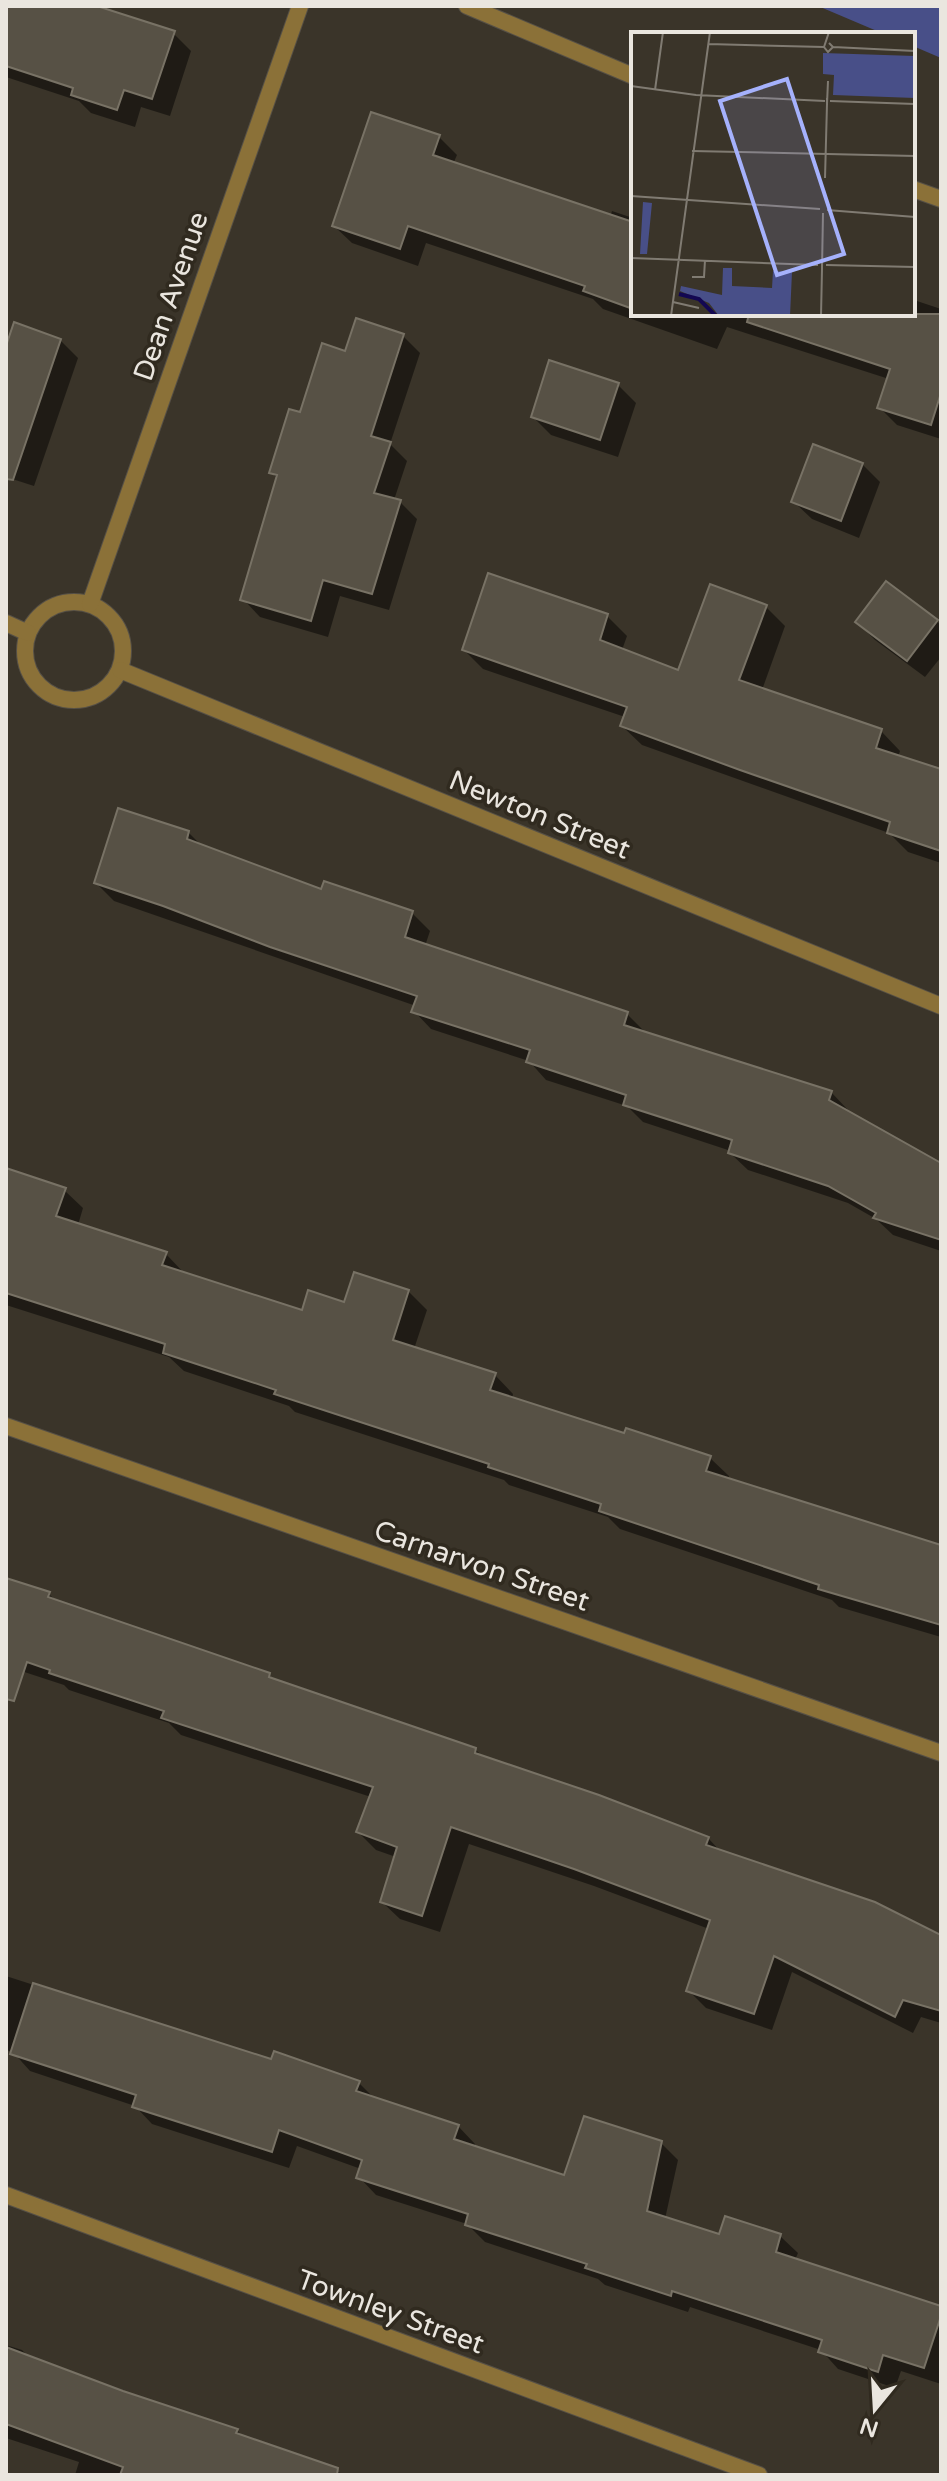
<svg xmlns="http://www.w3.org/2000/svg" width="947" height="2481" viewBox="0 0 947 2481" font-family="'Varela Round',sans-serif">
<rect width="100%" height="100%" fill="#3a3429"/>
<path fill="#484f88" d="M 818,6 L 941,6 L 941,58 L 913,46 L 913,34 L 884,34 Z"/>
<g fill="#0007">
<path d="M 6,6 L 96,6 L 173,33 L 191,51 L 170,116 L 141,107 L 135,127 L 91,113 L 79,101 L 6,77 Z"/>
<path d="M 439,137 L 457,155 L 453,164 L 610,217 L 612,211 L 633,218 L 633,314 L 913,314 L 914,300 L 941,309 L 941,439 L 897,425 L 879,407 L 889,379 L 727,327 L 717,349 L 603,309 L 593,299 L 426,243 L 418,266 L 352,243 L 334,226 Z"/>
<path d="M 403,336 L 420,353 L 390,444 L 407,461 L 394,500 L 400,502 L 417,519 L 389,610 L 340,596 L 328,637 L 260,617 L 243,599 L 278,479 L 271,472 L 301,415 L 347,353 Z"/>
<path d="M 60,340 L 78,358 L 34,486 L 6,477 L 6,352 Z"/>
<path d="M 618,385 L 636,403 L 618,457 L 551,435 L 533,417 Z"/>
<path d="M 862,464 L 880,482 L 859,538 L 812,519 L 794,502 Z"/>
<path d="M 766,607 L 785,626 L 762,690 L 881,731 L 900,751 L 898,757 L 941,771 L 941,863 L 908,852 L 889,833 L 642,745 L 622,726 L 625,717 L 483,669 L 464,650 L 607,616 L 627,636 L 622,650 L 680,672 Z"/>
<path d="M 937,621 L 941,626 L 941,657 L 925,677 L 875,640 L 857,622 Z"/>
<path d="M 188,832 L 203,847 L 322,891 L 412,913 L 430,931 L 425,946 L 627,1014 L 645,1032 L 644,1033 L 831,1092 L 848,1110 L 848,1113 L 941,1166 L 941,1251 L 893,1235 L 876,1219 L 848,1203 L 748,1170 L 730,1153 L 731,1151 L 643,1122 L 627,1106 L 546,1080 L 529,1061 L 431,1029 L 414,1011 L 416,1006 L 114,901 L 96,883 Z"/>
<path d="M 6,1171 L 64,1190 L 83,1208 L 78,1225 L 166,1254 L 184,1273 L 303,1313 L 408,1291 L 427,1310 L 414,1349 L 495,1375 L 513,1394 L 512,1399 L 625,1436 L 710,1458 L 729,1476 L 728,1480 L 941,1547 L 941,1637 L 839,1607 L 832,1600 L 620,1529 L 608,1517 L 509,1485 L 504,1480 L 295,1412 L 289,1406 L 184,1371 L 169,1357 L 6,1305 Z"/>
<path d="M 6,1579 L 49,1594 L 58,1603 L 269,1675 L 276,1682 L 475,1749 L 484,1758 L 708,1838 L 722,1853 L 941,1937 L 941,2023 L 921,2017 L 913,2033 L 792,1972 L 772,2030 L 706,2008 L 688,1990 L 709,1929 L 594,1886 L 469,1844 L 440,1932 L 400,1919 L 382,1902 L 396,1857 L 376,1850 L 358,1832 L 371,1797 L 181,1735 L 169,1723 L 69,1690 L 64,1685 L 6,1666 Z"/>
<path d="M 6,1976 L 272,2062 L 359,2083 L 376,2100 L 458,2126 L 475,2144 L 474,2148 L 566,2178 L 661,2143 L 678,2160 L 665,2219 L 720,2237 L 780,2236 L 798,2253 L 795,2260 L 941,2308 L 941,2384 L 901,2371 L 895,2388 L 838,2369 L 821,2350 L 690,2307 L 688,2312 L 605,2285 L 598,2279 L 485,2242 L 467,2224 L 376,2195 L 359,2177 L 361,2169 L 297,2146 L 289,2168 L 152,2124 L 135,2106 L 30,2071 L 13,2052 L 6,2050 Z"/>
<path d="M 6,2345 L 22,2350 L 31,2359 L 122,2393 L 237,2430 L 244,2438 L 346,2475 L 75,2475 L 79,2462 L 6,2438 Z"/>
</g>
<g fill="#575145" stroke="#787265" stroke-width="2">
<path d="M 6,6 L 97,6 L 175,31 L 152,99 L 124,90 L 117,110 L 71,95 L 73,88 L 6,66 Z"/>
<path d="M 371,112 L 440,135 L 433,155 L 633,222 L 633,309 L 583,291 L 585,286 L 408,226 L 400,249 L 332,226 Z"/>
<path d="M 749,314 L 941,314 L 941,393 L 931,425 L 877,408 L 890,369 L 747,322 Z"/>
<path d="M 356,318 L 404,334 L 371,436 L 391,442 L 374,493 L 401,500 L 372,594 L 323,580 L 311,621 L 240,600 L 277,475 L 269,473 L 289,409 L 300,412 L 322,343 L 345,351 Z"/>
<path d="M 14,322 L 61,339 L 13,480 L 6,479 L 6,346 Z"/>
<path d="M 549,360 L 619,383 L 600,440 L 531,417 Z"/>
<path d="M 813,444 L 863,463 L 841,521 L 791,502 Z"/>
<path d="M 488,573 L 608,614 L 600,640 L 678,670 L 710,584 L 767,605 L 739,680 L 882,729 L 876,748 L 941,769 L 941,851 L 887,833 L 890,822 L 740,770 L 620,726 L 627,707 L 462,650 Z"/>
<path d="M 886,581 L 938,620 L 907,661 L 855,622 Z"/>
<path d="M 118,808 L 189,831 L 187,839 L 321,889 L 324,881 L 413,911 L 405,937 L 628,1012 L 624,1025 L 832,1091 L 829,1100 L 941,1163 L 941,1240 L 873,1218 L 876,1213 L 828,1186 L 728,1153 L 732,1140 L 623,1105 L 626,1095 L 526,1062 L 530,1050 L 411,1012 L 417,996 L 270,947 L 163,906 L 94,883 Z"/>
<path d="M 6,1168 L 66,1188 L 56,1216 L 167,1252 L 162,1265 L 302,1310 L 308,1290 L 344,1302 L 354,1272 L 409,1290 L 393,1340 L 496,1373 L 490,1390 L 624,1433 L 626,1428 L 711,1456 L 706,1471 L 941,1545 L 941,1625 L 818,1589 L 819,1585 L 599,1511 L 601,1504 L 488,1467 L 489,1464 L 274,1394 L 276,1390 L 163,1353 L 165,1344 L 6,1293 Z"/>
<path d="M 6,1578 L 50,1592 L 48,1597 L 270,1673 L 269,1677 L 476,1748 L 475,1753 L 599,1795 L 709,1837 L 706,1845 L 875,1902 L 941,1935 L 941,2011 L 903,2000 L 895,2017 L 774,1956 L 754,2014 L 686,1991 L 710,1920 L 574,1869 L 451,1827 L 422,1916 L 380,1902 L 397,1847 L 356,1832 L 373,1787 L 161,1718 L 164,1711 L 49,1673 L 50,1670 L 27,1662 L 14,1701 L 6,1699 Z"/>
<path d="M 33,1983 L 271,2059 L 274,2051 L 360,2081 L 356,2091 L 459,2125 L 454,2139 L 564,2175 L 584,2116 L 662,2141 L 647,2211 L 719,2234 L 725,2216 L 781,2234 L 776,2252 L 941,2306 L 941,2316 L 924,2368 L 883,2355 L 878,2372 L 818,2352 L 822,2340 L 672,2291 L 671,2296 L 585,2268 L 587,2264 L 465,2225 L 468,2214 L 356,2178 L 362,2160 L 279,2130 L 272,2152 L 132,2107 L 136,2095 L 10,2054 Z"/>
<path d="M 6,2347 L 123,2391 L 238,2429 L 236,2433 L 338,2468 L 337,2475 L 120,2475 L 123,2467 L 6,2424 Z"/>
</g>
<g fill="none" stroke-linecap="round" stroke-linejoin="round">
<defs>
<g id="minor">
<path d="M 467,6 L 633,76"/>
<path d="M 913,189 L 941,199"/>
<circle cx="74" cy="651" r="49"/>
<path d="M 90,604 L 300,6"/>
<path d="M 6,623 L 28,633"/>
<path d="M 120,670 L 941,1006"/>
<path d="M 6,1426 L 941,1753"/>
<path d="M 6,2195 L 759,2475"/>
</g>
</defs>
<use href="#minor" stroke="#565046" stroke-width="18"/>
<use href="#minor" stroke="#8b7138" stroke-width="16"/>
</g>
<g text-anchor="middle" stroke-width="7" stroke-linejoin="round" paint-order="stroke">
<g font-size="28" fill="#eae6df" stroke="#302a1f">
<text transform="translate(170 296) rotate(-71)" y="10">Dean Avenue</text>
<text transform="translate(540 814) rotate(22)" y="10">Newton Street</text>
<text transform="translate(482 1565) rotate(19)" y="10">Carnarvon Street</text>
<text transform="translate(391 2311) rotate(20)" y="10">Townley Street</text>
</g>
</g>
<g transform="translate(631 32)">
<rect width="284" height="284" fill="#3a3429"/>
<path d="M 192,21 L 284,24 L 284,66 L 202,63 L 203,43 L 192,42 ZM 12,170 L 21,171 L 16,222 L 9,222 ZM 92,236 L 101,236 L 101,254 L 141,256 L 142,239 L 161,240 L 159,284 L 88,284 L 78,271 L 49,259 L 50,254 L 91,263 Z" fill="#484f88"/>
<path fill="none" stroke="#130752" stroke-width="4" d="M 48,262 L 68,267 L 85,284"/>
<path fill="none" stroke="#807b72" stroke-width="2" d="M 198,11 L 202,15 L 197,20 L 193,15 L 198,0M 77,12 L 193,15M 202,15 L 284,19M 0,54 L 65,63 L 194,69M 24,58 L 32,0M 196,66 L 196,72 L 197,49M 199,69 L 284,72M 61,119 L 284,124M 194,146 L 196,72M 0,164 L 189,177M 196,178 L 284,185M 0,226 L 187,233M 191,229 L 191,237 L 192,181M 195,233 L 284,235M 61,245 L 73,245 L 74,228M 42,270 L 68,276M 40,284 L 79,0M 190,284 L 191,237"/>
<path fill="#a5b1fc" fill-opacity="0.15" stroke="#a5b1fc" stroke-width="4" d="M 156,47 L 213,222 L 146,243 L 89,69 Z"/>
<rect width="284" height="284" fill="none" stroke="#eae6df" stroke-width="4"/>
</g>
<rect width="947" height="2481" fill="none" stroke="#eae6df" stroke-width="16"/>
<g transform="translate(875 2409) rotate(198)" stroke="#302a1f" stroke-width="6" paint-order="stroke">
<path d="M0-6L14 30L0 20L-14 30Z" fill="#eae6df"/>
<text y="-12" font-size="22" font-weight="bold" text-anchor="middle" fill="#eae6df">N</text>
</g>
</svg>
